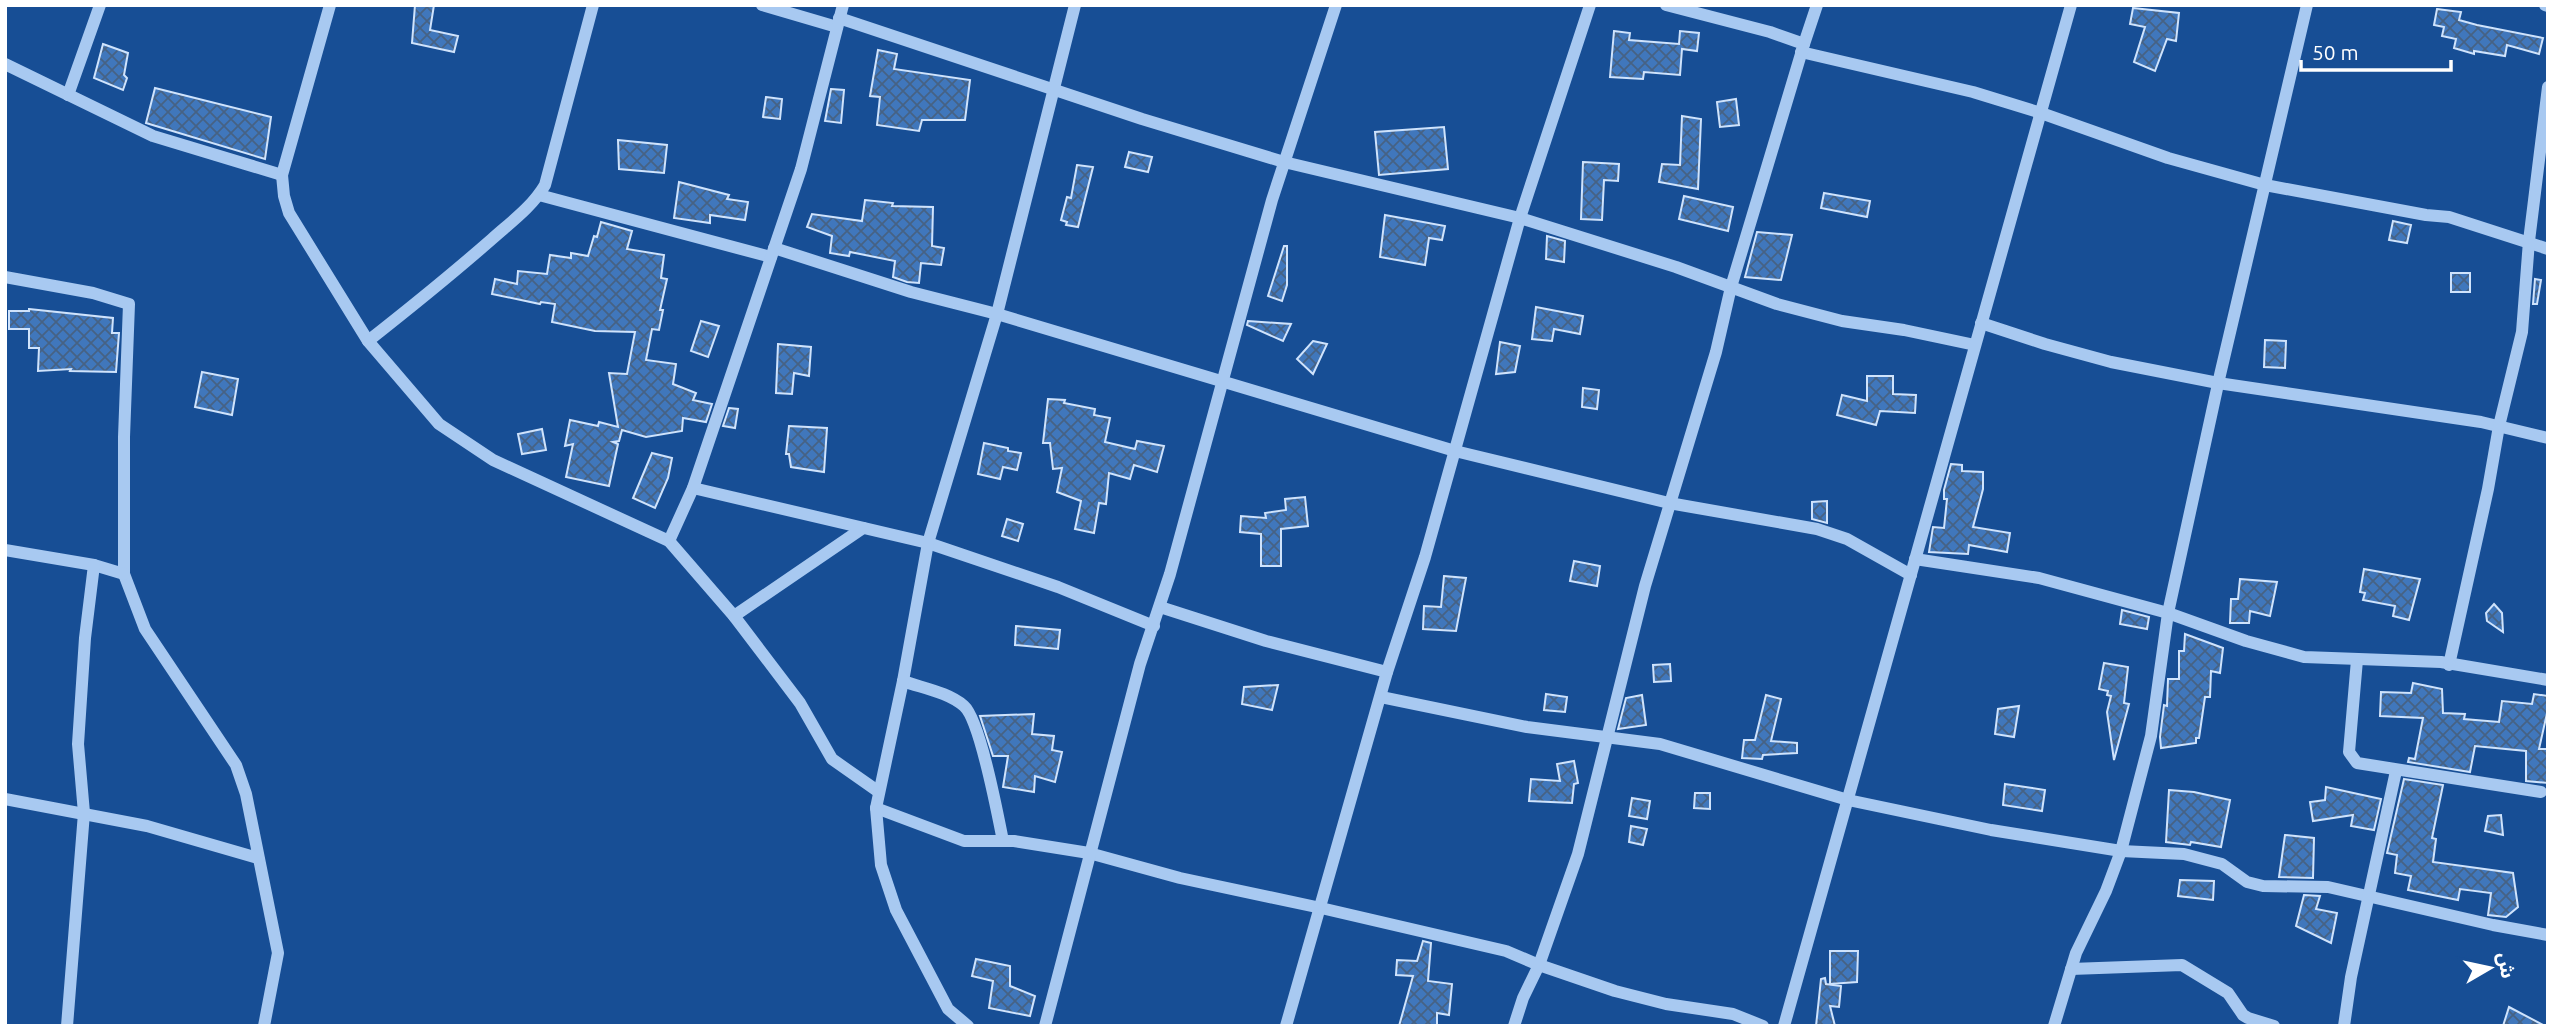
<svg xmlns="http://www.w3.org/2000/svg" width="2553" height="1031" viewBox="0 0 2553 1031" font-family="Ubuntu,'Noto Sans Arabic',sans-serif">
<defs>
<pattern id="building-cross-hatch" width="8" height="8" patternUnits="userSpaceOnUse" patternTransform="scale(1.75)"><rect width="8" height="8" fill="#4077bc"/><path d="M0 0l8 8M0 8l8-8" fill="none" stroke="#466284"/></pattern>
</defs>
<rect width="100%" height="100%" fill="#174e95"/>
<g fill="url(#building-cross-hatch)" stroke="#cfe3fc" stroke-width="2">
<path d="M 415,5 L 434,5 L 430,30 L 458,36 L 454,52 L 412,43 Z"/>
<path d="M 2133,8 L 2179,13 L 2176,41 L 2167,39 L 2155,71 L 2134,62 L 2145,27 L 2130,24 Z"/>
<path d="M 2437,9 L 2461,12 L 2459,20 L 2477,25 L 2543,38 L 2539,54 L 2507,45 L 2505,56 L 2474,51 L 2474,54 L 2454,48 L 2456,39 L 2442,36 L 2444,27 L 2434,25 Z"/>
<path d="M 1614,31 L 1630,33 L 1629,40 L 1679,44 L 1680,31 L 1699,33 L 1697,51 L 1682,49 L 1680,75 L 1644,72 L 1643,79 L 1610,77 Z"/>
<path d="M 103,44 L 128,53 L 124,75 L 127,78 L 123,90 L 94,78 Z"/>
<path d="M 878,50 L 897,54 L 894,69 L 970,80 L 965,120 L 922,120 L 919,131 L 877,125 L 880,97 L 870,96 Z"/>
<path d="M 155,88 L 271,117 L 265,159 L 146,123 Z"/>
<path d="M 831,89 L 844,90 L 841,123 L 825,121 Z"/>
<path d="M 766,97 L 782,99 L 780,119 L 763,117 Z"/>
<path d="M 1736,99 L 1739,125 L 1720,127 L 1717,102 Z"/>
<path d="M 1682,116 L 1701,119 L 1698,189 L 1659,182 L 1662,164 L 1680,165 Z"/>
<path d="M 1444,127 L 1448,169 L 1379,175 L 1375,132 Z"/>
<path d="M 618,140 L 667,145 L 664,173 L 619,169 Z"/>
<path d="M 1129,152 L 1152,157 L 1148,172 L 1125,167 Z"/>
<path d="M 1583,162 L 1619,164 L 1618,181 L 1604,180 L 1602,220 L 1581,219 Z"/>
<path d="M 1077,165 L 1093,167 L 1078,227 L 1066,225 L 1067,222 L 1061,220 L 1067,197 L 1071,198 Z"/>
<path d="M 679,182 L 729,195 L 727,199 L 748,202 L 745,220 L 710,215 L 710,223 L 674,218 Z"/>
<path d="M 1824,193 L 1870,201 L 1867,217 L 1821,208 Z"/>
<path d="M 1684,196 L 1733,207 L 1728,231 L 1679,219 Z"/>
<path d="M 865,200 L 893,203 L 892,206 L 933,207 L 932,246 L 944,248 L 941,265 L 921,263 L 919,283 L 907,282 L 893,277 L 895,261 L 850,252 L 849,256 L 830,253 L 832,236 L 807,227 L 812,214 L 862,221 Z"/>
<path d="M 1385,215 L 1445,226 L 1442,240 L 1429,238 L 1425,265 L 1380,257 Z"/>
<path d="M 2393,221 L 2411,225 L 2407,243 L 2389,240 Z"/>
<path d="M 601,222 L 632,231 L 627,249 L 664,255 L 661,278 L 667,279 L 660,310 L 663,310 L 659,330 L 652,329 L 646,360 L 676,364 L 673,384 L 696,393 L 693,400 L 712,404 L 706,422 L 683,418 L 682,431 L 646,437 L 622,430 L 619,441 L 613,442 L 618,444 L 609,486 L 566,477 L 573,444 L 565,446 L 570,420 L 598,426 L 599,422 L 618,427 L 609,373 L 627,374 L 635,332 L 595,331 L 552,322 L 555,304 L 541,302 L 540,304 L 492,294 L 495,279 L 517,284 L 518,271 L 547,274 L 550,255 L 571,258 L 571,253 L 588,256 L 594,236 L 597,237 Z"/>
<path d="M 1757,232 L 1792,235 L 1781,280 L 1745,277 Z"/>
<path d="M 1547,236 L 1565,241 L 1564,262 L 1546,259 Z"/>
<path d="M 1284,246 L 1287,246 L 1287,285 L 1282,301 L 1268,296 Z"/>
<rect x="2451" y="273" width="19" height="19"/>
<path d="M 2535,279 L 2541,280 L 2537,304 L 2533,304 Z"/>
<path d="M 1536,307 L 1583,316 L 1580,334 L 1554,329 L 1552,341 L 1532,339 Z"/>
<path d="M 29,309 L 113,318 L 112,333 L 119,333 L 116,372 L 70,371 L 71,369 L 38,371 L 39,348 L 29,348 L 29,329 L 9,329 L 9,311 L 29,311 Z"/>
<path d="M 701,321 L 719,326 L 708,357 L 691,351 Z"/>
<path d="M 1248,321 L 1291,324 L 1283,341 L 1247,325 Z"/>
<path d="M 2265,340 L 2286,341 L 2285,368 L 2264,367 Z"/>
<path d="M 1313,341 L 1327,344 L 1313,374 L 1297,359 Z"/>
<path d="M 1500,342 L 1520,346 L 1515,372 L 1496,374 Z"/>
<path d="M 778,344 L 811,347 L 809,376 L 794,373 L 792,394 L 776,393 Z"/>
<path d="M 202,372 L 238,379 L 232,415 L 195,407 Z"/>
<path d="M 1867,376 L 1893,376 L 1893,394 L 1916,395 L 1915,413 L 1880,411 L 1876,425 L 1837,415 L 1842,395 L 1867,401 Z"/>
<path d="M 1583,388 L 1599,390 L 1597,409 L 1582,407 Z"/>
<path d="M 1048,399 L 1065,400 L 1064,403 L 1095,409 L 1094,415 L 1110,418 L 1105,442 L 1135,449 L 1137,441 L 1164,446 L 1157,472 L 1134,465 L 1130,479 L 1109,473 L 1106,504 L 1099,503 L 1094,533 L 1075,529 L 1081,501 L 1057,492 L 1062,468 L 1053,469 L 1050,443 L 1043,443 Z"/>
<path d="M 729,408 L 738,409 L 735,428 L 723,426 Z"/>
<path d="M 789,426 L 827,428 L 824,472 L 791,467 L 789,454 L 786,454 Z"/>
<path d="M 542,429 L 546,450 L 522,454 L 518,434 Z"/>
<path d="M 984,443 L 1008,448 L 1008,451 L 1021,453 L 1017,470 L 1003,467 L 1000,479 L 978,474 Z"/>
<path d="M 652,453 L 672,458 L 668,478 L 655,508 L 633,498 Z"/>
<path d="M 1951,464 L 1962,465 L 1962,471 L 1983,472 L 1983,489 L 1973,527 L 2010,533 L 2007,552 L 1969,545 L 1968,554 L 1929,552 L 1933,527 L 1944,528 L 1947,499 L 1944,499 L 1944,490 Z"/>
<path d="M 1305,497 L 1308,526 L 1281,529 L 1281,566 L 1261,566 L 1261,534 L 1240,532 L 1241,516 L 1266,518 L 1265,513 L 1286,510 L 1285,499 Z"/>
<path d="M 1827,501 L 1827,523 L 1812,519 L 1812,502 Z"/>
<path d="M 1007,519 L 1023,524 L 1018,541 L 1002,536 Z"/>
<path d="M 1574,561 L 1600,566 L 1597,586 L 1570,581 Z"/>
<path d="M 2364,569 L 2420,579 L 2409,620 L 2393,616 L 2395,606 L 2363,600 L 2365,593 L 2360,592 Z"/>
<path d="M 1444,576 L 1466,578 L 1456,631 L 1423,629 L 1424,606 L 1441,607 Z"/>
<path d="M 2240,579 L 2277,582 L 2270,616 L 2250,611 L 2249,623 L 2230,623 L 2231,599 L 2238,599 Z"/>
<path d="M 2494,604 L 2502,613 L 2503,632 L 2487,621 L 2486,613 Z"/>
<path d="M 2122,610 L 2149,617 L 2147,629 L 2120,624 Z"/>
<path d="M 1016,626 L 1060,630 L 1058,649 L 1015,645 Z"/>
<path d="M 2185,634 L 2223,648 L 2220,673 L 2211,671 L 2210,697 L 2205,697 L 2199,738 L 2196,738 L 2196,743 L 2161,748 L 2160,737 L 2164,705 L 2167,706 L 2168,679 L 2179,679 L 2179,651 L 2184,651 Z"/>
<path d="M 2104,663 L 2128,667 L 2124,703 L 2129,704 L 2114,760 L 2107,712 L 2111,696 L 2107,695 L 2108,691 L 2099,689 Z"/>
<path d="M 1670,664 L 1671,681 L 1654,682 L 1653,665 Z"/>
<path d="M 2413,683 L 2442,689 L 2443,713 L 2465,714 L 2464,719 L 2499,722 L 2502,701 L 2532,704 L 2534,694 L 2548,696 L 2548,709 L 2539,749 L 2548,749 L 2548,783 L 2526,781 L 2526,751 L 2475,746 L 2470,772 L 2408,762 L 2409,758 L 2415,759 L 2423,718 L 2380,716 L 2381,692 L 2411,693 Z"/>
<path d="M 1278,685 L 1272,710 L 1242,704 L 1244,687 Z"/>
<path d="M 1546,694 L 1567,697 L 1565,712 L 1544,710 Z"/>
<path d="M 1642,695 L 1646,725 L 1618,729 L 1626,698 Z"/>
<path d="M 1766,695 L 1781,699 L 1771,741 L 1797,743 L 1797,753 L 1763,755 L 1762,759 L 1742,758 L 1744,740 L 1755,740 Z"/>
<path d="M 2019,706 L 2014,737 L 1995,734 L 1998,709 Z"/>
<path d="M 1034,714 L 1032,734 L 1054,736 L 1052,750 L 1062,752 L 1055,782 L 1035,776 L 1034,792 L 1003,787 L 1008,756 L 993,756 L 980,716 Z"/>
<path d="M 1574,761 L 1578,783 L 1574,784 L 1572,803 L 1529,801 L 1531,779 L 1560,781 L 1557,764 Z"/>
<path d="M 2404,779 L 2443,785 L 2432,838 L 2436,839 L 2433,862 L 2513,873 L 2518,907 L 2506,917 L 2488,915 L 2491,893 L 2460,889 L 2458,900 L 2408,890 L 2411,876 L 2395,873 L 2397,855 L 2387,853 Z"/>
<path d="M 2005,784 L 2045,790 L 2042,811 L 2003,805 Z"/>
<path d="M 2326,787 L 2381,799 L 2374,830 L 2351,826 L 2353,815 L 2313,821 L 2310,802 L 2325,800 Z"/>
<path d="M 2169,790 L 2194,792 L 2230,800 L 2221,847 L 2191,842 L 2190,845 L 2166,842 Z"/>
<path d="M 1695,793 L 1710,793 L 1710,809 L 1694,808 Z"/>
<path d="M 1632,798 L 1650,801 L 1647,819 L 1629,816 Z"/>
<path d="M 2501,815 L 2503,835 L 2485,831 L 2488,816 Z"/>
<path d="M 1631,826 L 1647,829 L 1643,845 L 1629,842 Z"/>
<path d="M 2285,835 L 2314,838 L 2313,878 L 2279,877 Z"/>
<path d="M 2180,880 L 2214,881 L 2213,900 L 2178,896 Z"/>
<path d="M 2304,895 L 2320,896 L 2316,909 L 2337,913 L 2331,943 L 2296,926 Z"/>
<path d="M 1423,941 L 1431,943 L 1428,981 L 1452,984 L 1449,1015 L 1437,1013 L 1437,1026 L 1399,1026 L 1413,976 L 1396,975 L 1397,960 L 1417,961 Z"/>
<path d="M 1830,951 L 1858,951 L 1857,982 L 1830,984 Z"/>
<path d="M 976,959 L 1010,966 L 1010,986 L 1035,996 L 1030,1016 L 989,1008 L 993,981 L 972,976 Z"/>
<path d="M 1825,978 L 1826,984 L 1841,986 L 1839,1007 L 1830,1006 L 1835,1026 L 1816,1026 L 1821,979 Z"/>
<path d="M 2509,1007 L 2545,1026 L 2503,1026 Z"/>
</g>
<g fill="none" stroke-linecap="round" stroke-linejoin="round">
<g stroke="#a8c9f1" stroke-width="12">
<path d="M 330,5 L 282,175 L 284,196 L 289,213 L 368,341 L 439,424 L 493,460 L 669,541 L 734,616 L 800,703 L 832,759 L 879,792"/>
<path d="M 762,5 L 837,27"/>
<path d="M 1666,5 L 1770,32 L 1804,44"/>
<path d="M 2545,5 L 2548,6"/>
<path d="M 839,18 L 1142,119 L 1284,162 L 1520,218 L 1676,267 L 1777,304 L 1842,321 L 1904,330 L 1975,345"/>
<path d="M 1801,52 L 1973,92 L 2041,113 L 2168,158 L 2265,185 L 2426,215 L 2449,217 L 2548,249"/>
<path d="M 5,64 L 153,136 L 282,175"/>
<path d="M 68,95 L 100,5"/>
<path d="M 539,195 L 771,257"/>
<path d="M 774,248 L 911,292 L 997,314 L 1455,451 L 1669,503 L 1817,529 L 1847,539 L 1911,575"/>
<path d="M 5,277 L 93,293 L 129,304 L 124,437 L 124,574 L 145,629 L 236,765 L 246,794 L 278,953 L 264,1026"/>
<path d="M 1981,323 L 2045,344 L 2111,362 L 2218,383 L 2481,422 L 2548,438"/>
<path d="M 368,341 C 410,308 452,274 492,239 C 511,222 532,207 545,185 L 593,5"/>
<path d="M 693,488 L 928,543 L 1058,587 L 1154,626"/>
<path d="M 669,541 L 693,488 L 801,169 L 843,5"/>
<path d="M 5,550 L 94,565 L 124,574"/>
<path d="M 1915,559 L 2039,578 L 2168,613 L 2246,641 L 2304,657 L 2441,662 L 2548,680"/>
<path d="M 1160,607 L 1266,641 L 1387,672"/>
<path d="M 734,616 L 863,528"/>
<path d="M 2357,660 L 2349,752 L 2357,763 L 2541,792"/>
<path d="M 2449,665 L 2488,489 L 2499,426 L 2522,332 L 2529,241 L 2548,87"/>
<path d="M 903,681 C 922,688 948,692 964,706 C 980,720 998,816 1003,841"/>
<path d="M 1381,697 L 1527,727 L 1660,744 L 1848,800 L 1991,830 L 2121,851 L 2184,854 L 2222,864 L 2247,882 L 2263,886 L 2328,887 L 2493,925 L 2548,935"/>
<path d="M 5,799 L 147,826 L 258,858"/>
<path d="M 876,808 L 964,841 L 1014,841 L 1089,853 L 1180,878 L 1321,908 L 1506,951 L 1539,965 L 1615,991 L 1666,1004 L 1733,1014 L 1763,1026"/>
<path d="M 2071,969 L 2182,965 L 2228,993 L 2243,1015 L 2248,1018 L 2274,1026"/>
<path d="M 67,1026 L 84,813 L 78,744 L 85,638 L 94,565"/>
<path d="M 968,1026 L 948,1009 L 896,910 L 881,865 L 876,808 L 903,681 L 928,543 L 997,314 L 1075,5"/>
<path d="M 1045,1026 L 1140,664 L 1170,574 L 1272,200 L 1336,5"/>
<path d="M 1286,1026 L 1387,672 L 1425,557 L 1520,218 L 1590,5"/>
<path d="M 1514,1026 L 1523,998 L 1539,965 L 1578,854 L 1645,586 L 1716,352 L 1731,287 L 1804,44 L 1817,5"/>
<path d="M 1784,1026 L 2071,5"/>
<path d="M 2054,1026 L 2076,953 L 2106,891 L 2121,851 L 2151,736 L 2168,613 L 2220,375 L 2307,5"/>
<path d="M 2344,1026 L 2351,977 L 2396,771"/>
</g>
</g>
<rect width="2553" height="1031" fill="none" stroke="#ffffff" stroke-width="14"/>
<g transform="translate(2490 968) rotate(81)" stroke="#174e95" stroke-width="5" paint-order="stroke">
<path d="M0-5L12 26L0 18L-12 26Z" fill="#ffffff"/>
<text y="-10" font-size="19" font-weight="bold" text-anchor="middle" fill="#ffffff">ش</text>
</g>
<path d="M2301 60v10h150v-10" fill="none" stroke="#ffffff" stroke-width="3.5"/>
<text x="2312" y="60" font-size="21" fill="#ffffff" stroke="#174e95" stroke-width="5" paint-order="stroke">50 m</text>
</svg>
